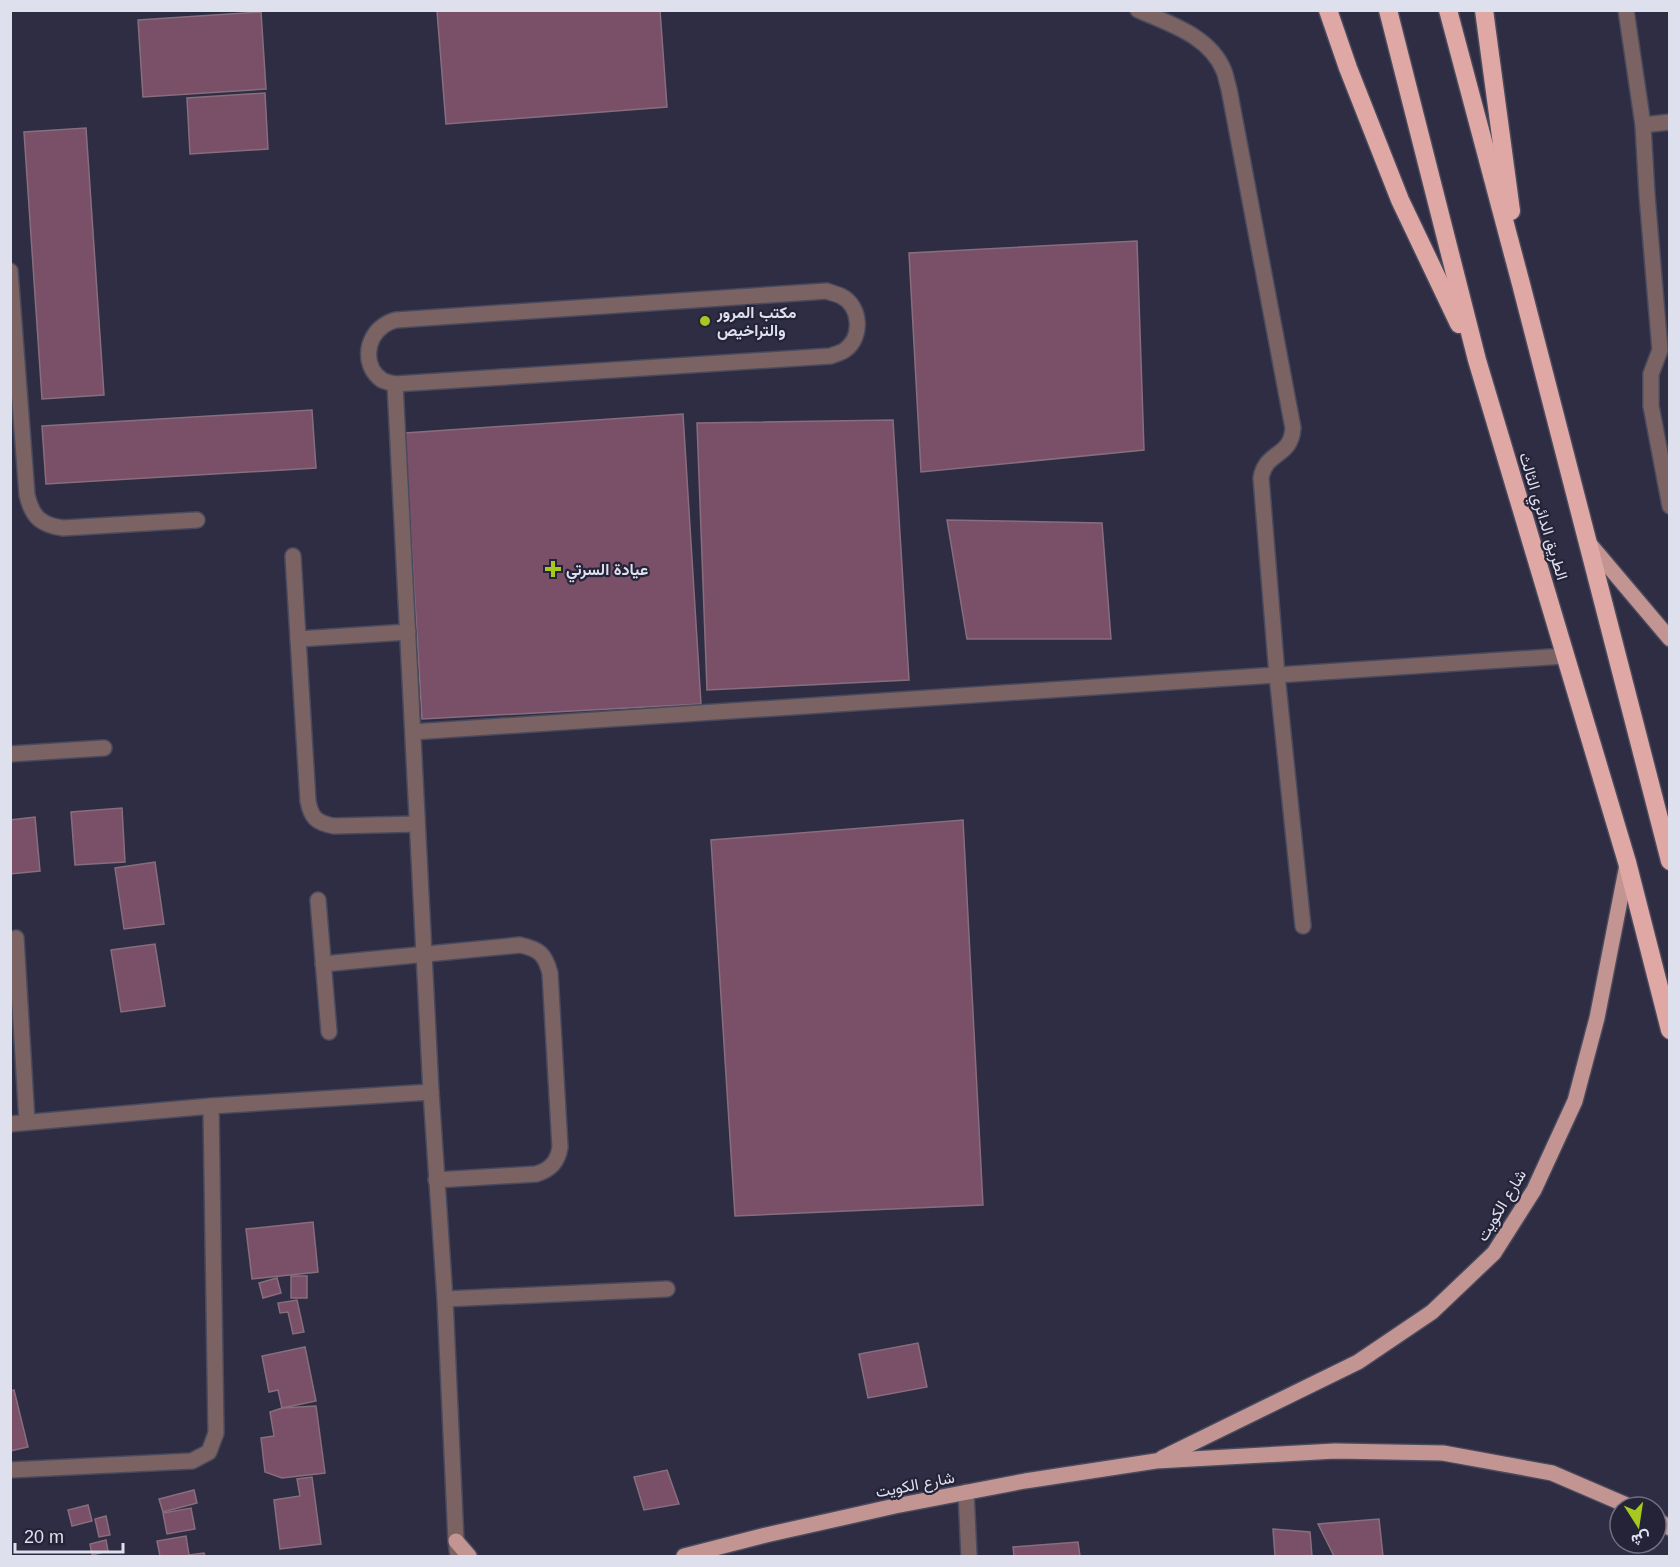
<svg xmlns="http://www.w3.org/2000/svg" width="1680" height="1567" viewBox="0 0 1680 1567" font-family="Arial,Vazirmatn,sans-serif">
<rect width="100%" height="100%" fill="#2e2d43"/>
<g fill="#7a4f68" stroke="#886e7c" stroke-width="1.5">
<path d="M 446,10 L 660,10 L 667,107 L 446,124 L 437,11 Z"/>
<path d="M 261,12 L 266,89 L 143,97 L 138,20 Z"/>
<path d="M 265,93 L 268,149 L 190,154 L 187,98 Z"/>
<path d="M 86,128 L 104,395 L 42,399 L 24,132 Z"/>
<path d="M 1137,241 L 1144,450 L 921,472 L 909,253 Z"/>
<path d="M 312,410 L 316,468 L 46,484 L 42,426 Z"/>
<path d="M 683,414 L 701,704 L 422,719 L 405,433 Z"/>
<path d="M 893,420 L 909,680 L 707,690 L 697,423 Z"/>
<path d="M 947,520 L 1102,523 L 1111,639 L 967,639 Z"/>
<path d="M 122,808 L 125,862 L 75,865 L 71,812 Z"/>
<path d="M 35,817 L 40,871 L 10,874 L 10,820 Z"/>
<path d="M 963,820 L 983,1205 L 735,1216 L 711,840 Z"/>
<path d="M 155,862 L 164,924 L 124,929 L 115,868 Z"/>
<path d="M 155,944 L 165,1006 L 121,1012 L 111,950 Z"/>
<path d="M 313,1222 L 318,1272 L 252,1279 L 246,1229 Z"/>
<rect x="291" y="1276" width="16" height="22"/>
<path d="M 277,1278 L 281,1293 L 263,1298 L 259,1283 Z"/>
<path d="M 297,1300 L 304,1332 L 293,1334 L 288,1312 L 280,1313 L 278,1303 Z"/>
<path d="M 918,1343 L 927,1387 L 868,1398 L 859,1354 Z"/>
<path d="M 305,1347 L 316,1401 L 282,1408 L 278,1390 L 269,1392 L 262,1356 Z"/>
<path d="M 14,1390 L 28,1447 L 10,1451 L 10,1391 Z"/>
<path d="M 316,1406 L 325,1473 L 282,1478 L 265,1472 L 261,1438 L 274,1436 L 270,1412 L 282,1408 Z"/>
<path d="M 667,1470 L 679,1504 L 644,1510 L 634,1477 Z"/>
<path d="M 312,1477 L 321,1544 L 280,1549 L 274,1500 L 300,1496 L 297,1479 Z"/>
<path d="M 194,1490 L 197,1503 L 163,1512 L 159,1499 Z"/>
<path d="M 88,1505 L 92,1521 L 72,1526 L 68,1510 Z"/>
<path d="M 191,1508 L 195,1529 L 167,1534 L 163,1513 Z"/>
<path d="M 106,1516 L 110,1535 L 99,1537 L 95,1519 Z"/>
<path d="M 1379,1519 L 1383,1556 L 1334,1556 L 1318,1524 Z"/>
<path d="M 1273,1529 L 1310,1532 L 1312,1556 L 1275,1556 Z"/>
<path d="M 186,1536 L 189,1555 L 204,1553 L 205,1556 L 160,1556 L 157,1541 Z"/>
<path d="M 106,1540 L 108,1551 L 92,1555 L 90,1544 Z"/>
<path d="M 1078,1542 L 1080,1556 L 1014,1556 L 1013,1547 Z"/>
</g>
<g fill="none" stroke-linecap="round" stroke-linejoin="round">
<defs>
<g id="minor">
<path d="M 1138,10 C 1170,24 1210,36 1224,71 C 1226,76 1227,83 1229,89 L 1293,428 C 1291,458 1266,450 1261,478 L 1277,675 L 1303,926"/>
<path d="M 1626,10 L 1643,125 L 1647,195 L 1660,350 L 1651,374 L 1651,406 L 1670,506"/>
<path d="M 1643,125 L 1670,122"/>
<path d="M 10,271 L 27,495 C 32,517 41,525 63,528 L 197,520"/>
<path d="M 827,291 C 831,293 837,294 841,296 C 861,306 863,337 845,350 C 841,353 835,354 831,356 L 395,384 C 391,383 386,382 382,380 C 363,367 365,339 383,326 C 387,323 392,321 396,320 Z"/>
<path d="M 395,384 L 431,1092 L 445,1299 L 456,1541 L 458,1556"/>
<path d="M 293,556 L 308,801 C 311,818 317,823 334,826 L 417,824"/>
<path d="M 298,639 L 408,632"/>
<path d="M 413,732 L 1565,656"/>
<path d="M 10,754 L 104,748"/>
<path d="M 318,900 L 329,1032"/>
<path d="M 16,938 L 27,1122"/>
<path d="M 323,964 L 520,945 C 539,949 545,954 550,973 L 560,1147 C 558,1162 550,1170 536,1174 L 436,1180"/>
<path d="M 211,1106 L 431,1092"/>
<path d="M 10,1124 L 211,1106 L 216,1433 L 209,1452 L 192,1461 L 10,1470"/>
<path d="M 445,1299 L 667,1289"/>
<path d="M 966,1492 L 969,1556"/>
</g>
<g id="major">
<path d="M 1588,542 L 1670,639"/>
<path d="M 1162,1458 L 1358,1362 L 1432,1312 L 1494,1253 L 1534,1190 L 1575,1101 L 1597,1018 L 1627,865"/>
<path d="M 1656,1519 L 1670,1528"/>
<path d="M 456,1541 L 469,1556"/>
<path d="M 684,1556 L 766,1535 L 895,1506 L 1025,1481 L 1156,1461 L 1335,1451 L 1443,1453 L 1552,1473 L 1631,1507"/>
</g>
<g id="highway">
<path d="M 1328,10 L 1348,68 L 1400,200 L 1459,324"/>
<path d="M 1388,10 L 1477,360 L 1627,862 L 1670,1030"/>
<path d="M 1448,10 L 1521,284 L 1670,861"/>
<path d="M 1484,10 L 1511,211"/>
</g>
</defs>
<use href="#minor" stroke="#4a4a5e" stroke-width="18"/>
<use href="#major" stroke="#4a4a5e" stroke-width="18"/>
<use href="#highway" stroke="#4a4a5e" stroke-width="21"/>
<use href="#minor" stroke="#7a6362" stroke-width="15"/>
<use href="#major" stroke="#c39592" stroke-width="15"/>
<use href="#highway" stroke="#e0a8a5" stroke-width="18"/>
</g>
<g fill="#a7c81f" stroke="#242338" stroke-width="2">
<circle cx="705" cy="321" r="6"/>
<path d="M550 560h6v6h6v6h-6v6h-6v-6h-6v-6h6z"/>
</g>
<g text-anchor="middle" stroke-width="4.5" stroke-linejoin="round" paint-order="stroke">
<g font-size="16" font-weight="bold" fill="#dfe0ee" stroke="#242338" text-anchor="start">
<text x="717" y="318">مكتب المرور<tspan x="717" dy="18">والتراخيص</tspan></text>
<text x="566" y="575">عيادة السرتي</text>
</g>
<g font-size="16" fill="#dfe0ee" stroke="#242338">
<text transform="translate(1544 516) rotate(73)" y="6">الطريق الدائري الثالث</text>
<text transform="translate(1501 1205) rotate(-59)" y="6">شارع الكويت</text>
<text transform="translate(915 1484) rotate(-11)" y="6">شارع الكويت</text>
</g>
</g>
<rect width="1680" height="1567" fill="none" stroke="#dfe0ee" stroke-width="24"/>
<g transform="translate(1638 1525) rotate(168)"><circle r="28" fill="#242338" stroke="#6f6f81" stroke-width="1.5"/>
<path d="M0-4.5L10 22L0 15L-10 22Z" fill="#a7c81f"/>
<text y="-9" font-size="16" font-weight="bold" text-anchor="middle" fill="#dfe0ee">ش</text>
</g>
<path d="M15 1543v9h108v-9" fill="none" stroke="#dfe0ee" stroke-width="3"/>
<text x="24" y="1543" font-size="18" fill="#dfe0ee" stroke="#242338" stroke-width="4.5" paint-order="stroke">20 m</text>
</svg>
